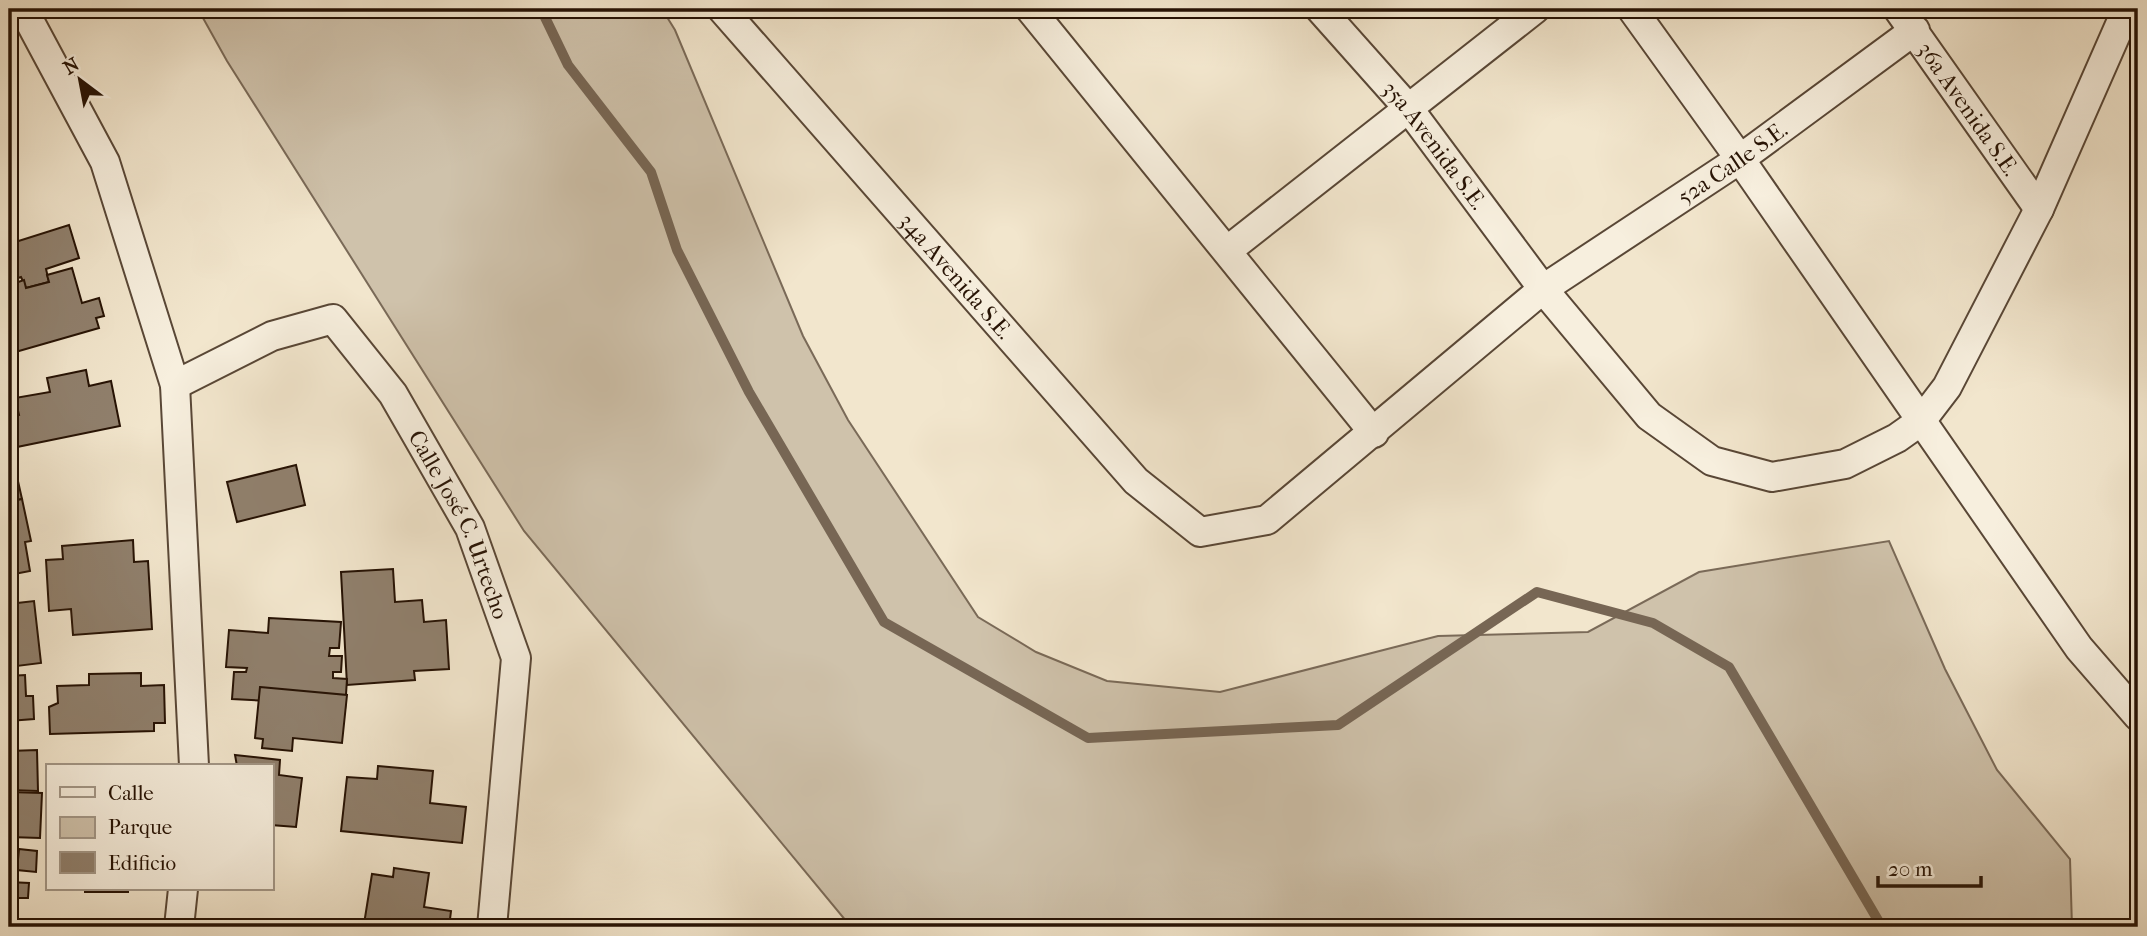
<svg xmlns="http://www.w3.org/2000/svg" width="2147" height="936" viewBox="0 0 2147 936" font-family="'IM FELL French Canon',serif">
<rect width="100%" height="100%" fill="#f2e6cd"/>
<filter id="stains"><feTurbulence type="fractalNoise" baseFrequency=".00286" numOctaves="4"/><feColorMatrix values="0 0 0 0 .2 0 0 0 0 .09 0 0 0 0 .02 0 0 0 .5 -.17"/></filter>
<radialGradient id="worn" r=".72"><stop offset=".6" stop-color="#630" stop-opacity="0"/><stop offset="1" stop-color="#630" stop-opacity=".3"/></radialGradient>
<path fill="#cfc2ab" stroke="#7a6a58" stroke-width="2" d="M 198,9 L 662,9 L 675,30 L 803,336 L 848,420 L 978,617 L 1036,652 L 1107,681 L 1220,692 L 1438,636 L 1588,632 L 1699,572 L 1889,541 L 1945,669 L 1997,770 L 2070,859 L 2072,927 L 851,927 L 524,531 L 227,61 Z"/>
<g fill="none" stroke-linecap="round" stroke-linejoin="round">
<path stroke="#776654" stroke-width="10" d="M 541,9 L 568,65 L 651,172 L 677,250 L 749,392 L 884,622 L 1088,738 L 1338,725 L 1537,592 L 1653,623 L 1729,667 L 1882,927"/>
</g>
<g fill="#90806d" stroke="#261204" stroke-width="2">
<path d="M 69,225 L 79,258 L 46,269 L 49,282 L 26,288 L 21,277 L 9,281 L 9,244 Z"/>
<path d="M 72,268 L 82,303 L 99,298 L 104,316 L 96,318 L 99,328 L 12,353 L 9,343 L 9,285 L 24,280 L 26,288 L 49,282 L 47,275 Z"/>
<path d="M 86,370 L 89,386 L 111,381 L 120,426 L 17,447 L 12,416 L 19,415 L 15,398 L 50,392 L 47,378 Z"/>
<path d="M 13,459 L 22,499 L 9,502 L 9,460 Z"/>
<path d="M 296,465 L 305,505 L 237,522 L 227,482 Z"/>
<path d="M 22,499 L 31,541 L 25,542 L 30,571 L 9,575 L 9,502 Z"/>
<path d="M 133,540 L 134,562 L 148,561 L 152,629 L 73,635 L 71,609 L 49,611 L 46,560 L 63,559 L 62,546 Z"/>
<path d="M 393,569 L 395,602 L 422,600 L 424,622 L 446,620 L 449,669 L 414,671 L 415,680 L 347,685 L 341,572 Z"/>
<path d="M 34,601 L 41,663 L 17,666 L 15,647 L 9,648 L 9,604 Z"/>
<path d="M 269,618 L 341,622 L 339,648 L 330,648 L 329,656 L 342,656 L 341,672 L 333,672 L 333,678 L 347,679 L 345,710 L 327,709 L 328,704 L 232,699 L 234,672 L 246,672 L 247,668 L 226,667 L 229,630 L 268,633 Z"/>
<path d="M 141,673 L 141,686 L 164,685 L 165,723 L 154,723 L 154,731 L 50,734 L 49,707 L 58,703 L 57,686 L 89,685 L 89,674 Z"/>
<path d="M 25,675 L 26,696 L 33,696 L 34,719 L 9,721 L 9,676 Z"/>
<path d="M 260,687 L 347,695 L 342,743 L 293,738 L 292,751 L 262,748 L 263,739 L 255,738 Z"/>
<path d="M 37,750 L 38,791 L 9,790 L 9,751 Z"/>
<path d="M 235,755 L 280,760 L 279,775 L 302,778 L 296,827 L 271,825 L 271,766 L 237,766 Z"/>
<path d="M 378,766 L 433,771 L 430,803 L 466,807 L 462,843 L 341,831 L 347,777 L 377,779 Z"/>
<path d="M 9,792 L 42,793 L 40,838 L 9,837 Z"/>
<path d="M 19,849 L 37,851 L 36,872 L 17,870 Z"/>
<path d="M 394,868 L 429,873 L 424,907 L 451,911 L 449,927 L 384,927 L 364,924 L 372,874 L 393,877 Z"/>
<path d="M 9,882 L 29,883 L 28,898 L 9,898 Z"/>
<rect x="85" y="889" width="43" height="3"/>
</g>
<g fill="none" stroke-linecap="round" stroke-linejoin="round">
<defs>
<g id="street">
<path d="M 23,9 L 105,162 L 175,385 L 194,766"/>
<path id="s1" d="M 722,9 L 1136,481 L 1200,532 L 1267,520 L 1543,289 L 1740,159 L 1915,30"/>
<path d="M 1030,9 L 1374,433"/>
<path id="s2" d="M 1320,9 L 1409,109 L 1543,289 L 1649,416 L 1712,461 L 1772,477 L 1845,464 L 1897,438 L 1921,421 L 1947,387 L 2039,209 L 2127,9"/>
<path d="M 1632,9 L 1740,159 L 2079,648 L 2138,716"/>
<path id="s3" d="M 1898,9 L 2039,209"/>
<path d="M 1228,250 L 1535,9"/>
<path id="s4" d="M 175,385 L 272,336 L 333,319 L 393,394 L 470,528 L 516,658 L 492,927"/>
<path d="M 179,927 L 183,889"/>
</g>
</defs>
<use href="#street" stroke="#594736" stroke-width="32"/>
<use href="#street" stroke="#f7efde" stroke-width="28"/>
</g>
<g text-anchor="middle" stroke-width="6" stroke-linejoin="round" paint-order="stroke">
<g font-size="23" fill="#261204" stroke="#f7efde">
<text dy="8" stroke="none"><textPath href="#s3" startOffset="122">36a Avenida S.E.</textPath></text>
<text dy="8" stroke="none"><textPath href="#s2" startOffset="178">35a Avenida S.E.</textPath></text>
<text dy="8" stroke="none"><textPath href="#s1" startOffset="1365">52a Calle S.E.</textPath></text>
<text dy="8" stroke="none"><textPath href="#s1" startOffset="355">34a Avenida S.E.</textPath></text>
<text dy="8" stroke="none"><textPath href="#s4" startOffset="415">Calle José C. Urtecho</textPath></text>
</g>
</g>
<rect width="2147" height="936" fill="none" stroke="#f2e6cd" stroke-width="35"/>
<rect x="10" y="10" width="2126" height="915" fill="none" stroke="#261204" stroke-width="3.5"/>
<rect x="18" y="18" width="2112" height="901" fill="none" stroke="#261204" stroke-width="2"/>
<rect x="46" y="764" width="228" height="126" fill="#f7efde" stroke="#a39787" stroke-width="2"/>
<rect x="60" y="787" width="35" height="10" fill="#f7efde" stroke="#a39787" stroke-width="2"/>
<text x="108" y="800" font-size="21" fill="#261204">Calle</text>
<rect x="60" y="817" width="35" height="21" fill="#cfc2ab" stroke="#a39787" stroke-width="2"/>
<text x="108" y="834" font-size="21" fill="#261204">Parque</text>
<rect x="60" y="852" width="35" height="21" fill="#90806d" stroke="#a39787" stroke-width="2"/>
<text x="108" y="870" font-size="21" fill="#261204">Edificio</text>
<g transform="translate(80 80) rotate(328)" stroke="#f7efde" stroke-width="5" paint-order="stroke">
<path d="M0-5L12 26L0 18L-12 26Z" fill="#261204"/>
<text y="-10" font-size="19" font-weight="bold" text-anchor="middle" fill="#261204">N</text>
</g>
<path d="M1878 876v10h103v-10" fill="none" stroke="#261204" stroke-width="3.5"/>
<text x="1888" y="876" font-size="21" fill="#261204" stroke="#f7efde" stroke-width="5" paint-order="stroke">20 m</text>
<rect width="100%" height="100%" filter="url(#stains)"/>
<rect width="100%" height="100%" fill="url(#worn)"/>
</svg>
